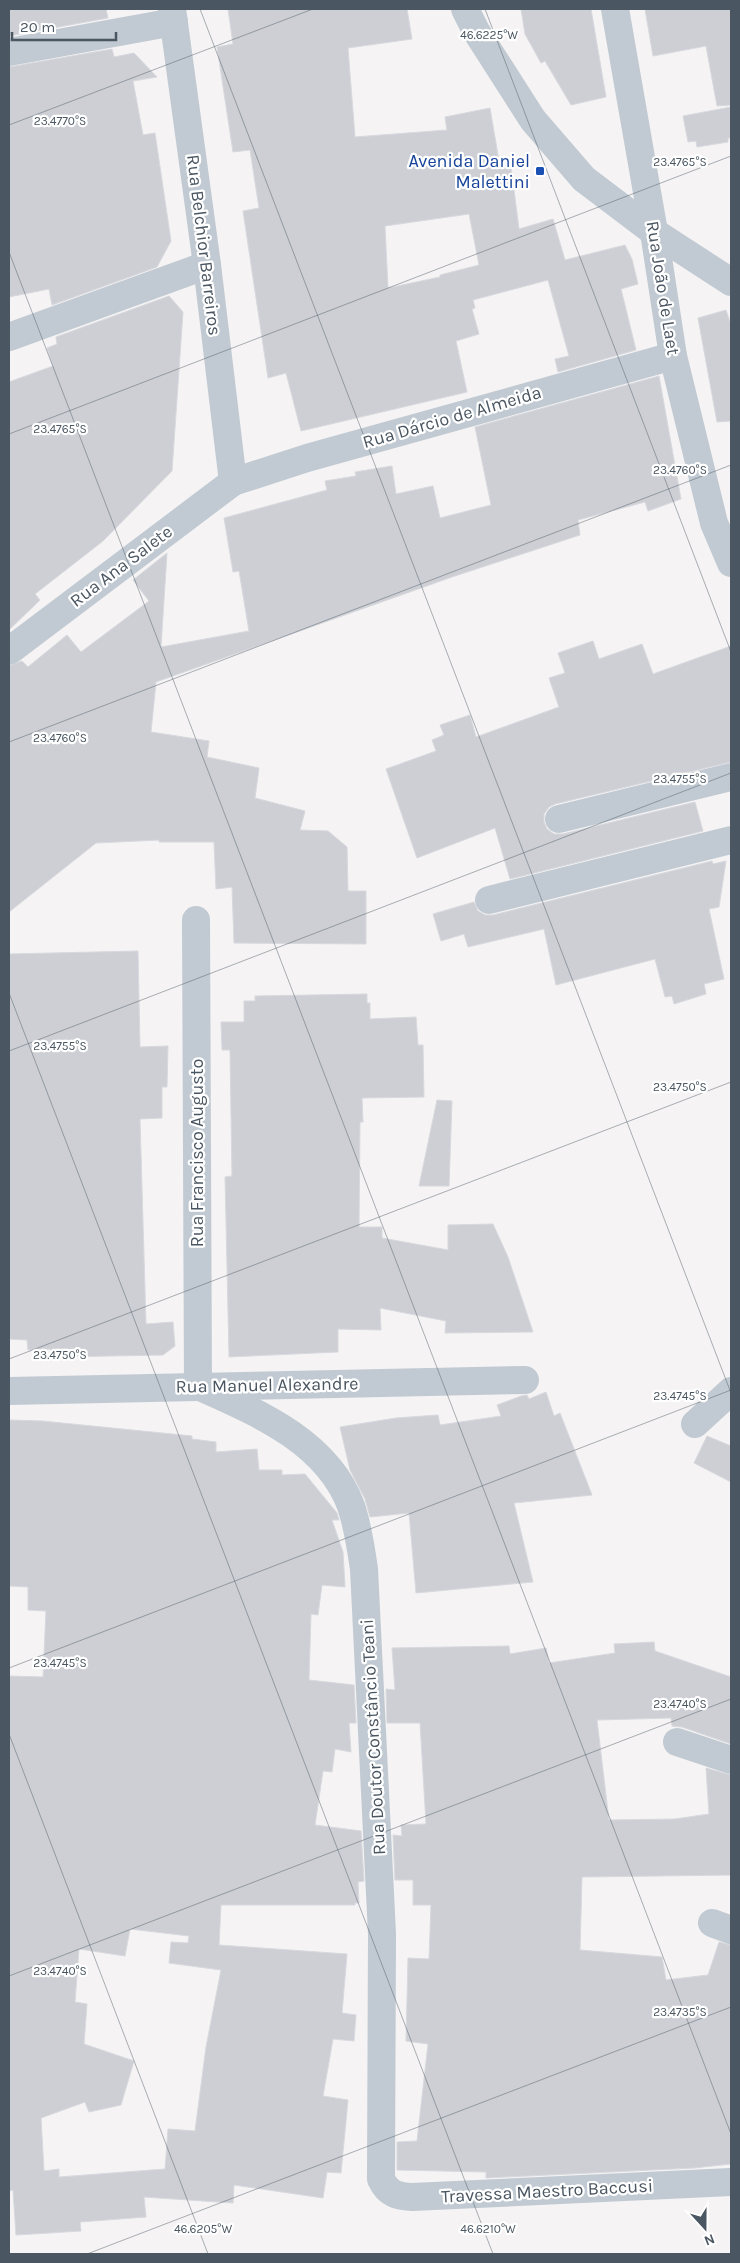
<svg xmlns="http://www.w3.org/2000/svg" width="740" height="2263" viewBox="0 0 740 2263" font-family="Karla,sans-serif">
<rect width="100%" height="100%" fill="#f5f3f3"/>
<g fill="#cdcfd5" stroke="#d7d9de" fill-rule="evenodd">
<path d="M 9,9 L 106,9 L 108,18 L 9,36 Z"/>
<path d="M 228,9 L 407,9 L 412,39 L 348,48 L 355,137 L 447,130 L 445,117 L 490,108 L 499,161 L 510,159 L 519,229 L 553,219 L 565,260 L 625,245 L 632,259 L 638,284 L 621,289 L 636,350 L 558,372 L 555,359 L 569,356 L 548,280 L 473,300 L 475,308 L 472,309 L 479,334 L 456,341 L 467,392 L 301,431 L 286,373 L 268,378 L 243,211 L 259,208 L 250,150 L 233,152 L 217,47 L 233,44 ZM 469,214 L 479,265 L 440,275 L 440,277 L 388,288 L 385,226 Z"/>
<path d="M 521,9 L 591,9 L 606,97 L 571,105 L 545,61 L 541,63 L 525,34 Z"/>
<path d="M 645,9 L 731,9 L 731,105 L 717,106 L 706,46 L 653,56 Z"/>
<path d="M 112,49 L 114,57 L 134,53 L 157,77 L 133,81 L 143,135 L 155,133 L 171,241 L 157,267 L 52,305 L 49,289 L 9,297 L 9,67 Z"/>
<path d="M 731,107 L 731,138 L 728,138 L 728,142 L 697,147 L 696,141 L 688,142 L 683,116 Z"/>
<path d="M 169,296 L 183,312 L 172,471 L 103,541 L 35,594 L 40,600 L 9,630 L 9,382 L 53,366 L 47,348 L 57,344 L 56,337 Z"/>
<path d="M 726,310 L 731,325 L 731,421 L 717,422 L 698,318 Z"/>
<path d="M 659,376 L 681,499 L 648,511 L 645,502 L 578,520 L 580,535 L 452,577 L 156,682 L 151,732 L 209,741 L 207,757 L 259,768 L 255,798 L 305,811 L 300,830 L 328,831 L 347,847 L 348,891 L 366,891 L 366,944 L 234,943 L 232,887 L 216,889 L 214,842 L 159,842 L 159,840 L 96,843 L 9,912 L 9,666 L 22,661 L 28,667 L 67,635 L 81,652 L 149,601 L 133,580 L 167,553 L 161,647 L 249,631 L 239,571 L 233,572 L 224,518 L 327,490 L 325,481 L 356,476 L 355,472 L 392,466 L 396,494 L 433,486 L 440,518 L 491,505 L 475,427 Z"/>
<path d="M 593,641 L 599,659 L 642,644 L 653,674 L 731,646 L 731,762 L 555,804 L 549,807 L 544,814 L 544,822 L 547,829 L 554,834 L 563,834 L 695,802 L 703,831 L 510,879 L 495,828 L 417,858 L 386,769 L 436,751 L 432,740 L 444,735 L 440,725 L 470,715 L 476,737 L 559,707 L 549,678 L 565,673 L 558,653 Z"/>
<path d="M 712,861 L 713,864 L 726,861 L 719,907 L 709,909 L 724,979 L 704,984 L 706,994 L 674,1004 L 672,996 L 665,997 L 655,959 L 556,985 L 544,929 L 468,947 L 464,934 L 441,941 L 433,914 L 474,902 L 478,911 L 485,915 L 493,915 Z"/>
<path d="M 138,951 L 140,1047 L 168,1046 L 167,1087 L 162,1087 L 162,1118 L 140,1119 L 146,1324 L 173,1322 L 175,1346 L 163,1355 L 57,1357 L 50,1349 L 28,1350 L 27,1340 L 9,1339 L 9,954 Z"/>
<path d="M 367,994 L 367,1003 L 370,1003 L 370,1019 L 416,1017 L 418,1045 L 423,1045 L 424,1097 L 362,1098 L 363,1122 L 360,1122 L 359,1227 L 382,1227 L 382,1238 L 448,1250 L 448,1225 L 493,1224 L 508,1257 L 533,1332 L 445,1333 L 446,1321 L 380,1308 L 381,1330 L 338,1329 L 338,1352 L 229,1357 L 225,1177 L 232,1176 L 230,1050 L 222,1050 L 221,1022 L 244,1022 L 244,1001 L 255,1001 L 255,996 Z"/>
<path d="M 437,1100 L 452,1101 L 449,1186 L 419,1186 Z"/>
<path d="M 546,1392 L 554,1416 L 560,1413 L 592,1495 L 514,1503 L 533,1582 L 416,1593 L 409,1513 L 370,1517 L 365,1499 L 350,1470 L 340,1427 L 396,1418 L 438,1415 L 440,1425 L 501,1416 L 497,1405 L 521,1396 L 527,1395 L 529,1399 Z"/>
<path d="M 9,1420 L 42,1421 L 192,1436 L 192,1439 L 216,1442 L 216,1452 L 257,1449 L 259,1470 L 282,1470 L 282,1475 L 305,1474 L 337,1513 L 339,1520 L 332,1520 L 343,1552 L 345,1587 L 322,1585 L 318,1615 L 311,1614 L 309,1680 L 354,1685 L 356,1723 L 349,1723 L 351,1752 L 335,1749 L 332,1772 L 323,1771 L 315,1825 L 361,1831 L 364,1881 L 358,1882 L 359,1903 L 355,1903 L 355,1905 L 221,1905 L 219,1945 L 347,1954 L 342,2013 L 356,2015 L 354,2041 L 333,2039 L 323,2096 L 348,2100 L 341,2173 L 327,2172 L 323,2198 L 234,2185 L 233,2203 L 144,2197 L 146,2217 L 80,2222 L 81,2231 L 16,2235 L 13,2190 L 9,2191 L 9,1676 L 43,1677 L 46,1611 L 28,1610 L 28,1587 L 9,1586 ZM 130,1929 L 189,1936 L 188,1943 L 171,1942 L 169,1963 L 221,1970 L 206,2047 L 195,2131 L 168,2129 L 165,2169 L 59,2177 L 59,2169 L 44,2171 L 41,2118 L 85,2102 L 89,2112 L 121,2105 L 134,2061 L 84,2044 L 87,2004 L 75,2002 L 79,1949 L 125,1956 Z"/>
<path d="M 707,1436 L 731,1446 L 731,1482 L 694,1463 Z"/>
<path d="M 654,1642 L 655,1651 L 731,1677 L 731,1744 L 682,1727 L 672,1726 L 671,1718 L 597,1720 L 609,1820 L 675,1819 L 709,1814 L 706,1768 L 731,1775 L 731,1875 L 582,1877 L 580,1950 L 662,1957 L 666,1980 L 708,1975 L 719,1942 L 731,1945 L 731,2164 L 694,2168 L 486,2178 L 486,2172 L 397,2170 L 397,2142 L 417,2141 L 428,2044 L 406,2041 L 408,1958 L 429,1959 L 431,1905 L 413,1905 L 413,1880 L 395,1880 L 393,1835 L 402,1836 L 401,1825 L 426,1824 L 420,1723 L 387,1723 L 386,1689 L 395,1690 L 392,1648 L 509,1646 L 510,1654 L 546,1648 L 549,1663 L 615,1653 L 614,1644 Z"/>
</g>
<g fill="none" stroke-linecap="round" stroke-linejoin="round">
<g stroke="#c1cad2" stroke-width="28">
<path d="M 172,9 L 207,265 L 233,482"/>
<path d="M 465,9 L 476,31 L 533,120 L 584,179 L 654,232 L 731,282"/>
<path d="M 615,9 L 654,232 L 673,356 L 714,523 L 731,563"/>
<path d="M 9,52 L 174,22"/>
<path d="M 9,337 L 207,265"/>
<path d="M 9,651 L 233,482 L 307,458 L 673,356"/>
<path d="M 559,819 L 731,777"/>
<path d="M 489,900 L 731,840"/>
<path d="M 196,920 L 198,1386 C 256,1412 327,1441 351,1506 C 358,1527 361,1548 364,1569 L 382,1934 L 381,2179 C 388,2194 397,2196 412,2197 L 731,2182"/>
<path d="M 9,1391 L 525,1380"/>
<path d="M 695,1424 L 731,1391"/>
<path d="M 677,1742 L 731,1760"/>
<path d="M 712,1923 L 731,1930"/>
</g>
</g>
<path fill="none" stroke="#4a5661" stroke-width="1" stroke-opacity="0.45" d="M 200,9 L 731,1393M 485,9 L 731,652M 9,125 L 313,9M 9,252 L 731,2134M 9,434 L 731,156M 9,742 L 731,465M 9,993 L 493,2254M 9,1051 L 731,773M 9,1359 L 731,1082M 9,1668 L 731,1390M 9,1734 L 208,2254M 9,1976 L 731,1699M 87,2254 L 731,2007"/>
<rect fill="#1a4fb4" stroke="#fff" stroke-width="2" x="535" y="166" width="10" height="10" rx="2.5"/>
<g text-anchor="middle" stroke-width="4.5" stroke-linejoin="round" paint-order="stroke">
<g font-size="18" fill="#164399" stroke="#fff" text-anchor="end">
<text x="530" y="167">Avenida Daniel<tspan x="530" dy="21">Malettini</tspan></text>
</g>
<g font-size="18" fill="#4a5661" stroke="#fff">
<text transform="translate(204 245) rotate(83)" y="6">Rua Belchior Barreiros</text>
<text transform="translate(663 288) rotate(81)" y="6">Rua João de Laet</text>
<text transform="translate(452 417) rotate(-16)" y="6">Rua Dárcio de Almeida</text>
<text transform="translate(121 566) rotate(-37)" y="6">Rua Ana Salete</text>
<text transform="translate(197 1153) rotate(-90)" y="6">Rua Francisco Augusto</text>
<text transform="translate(267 1385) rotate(-1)" y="6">Rua Manuel Alexandre</text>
<text transform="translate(373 1737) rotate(-93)" y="6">Rua Doutor Constâncio Teani</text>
<text transform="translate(547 2191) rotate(-3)" y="6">Travessa Maestro Baccusi</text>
</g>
</g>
<g font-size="12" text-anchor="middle" fill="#4a5661" stroke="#fff" stroke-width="4.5" stroke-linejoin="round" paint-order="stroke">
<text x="489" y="39">46.6225°W</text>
<text x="60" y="125">23.4770°S</text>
<text x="680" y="166">23.4765°S</text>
<text x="60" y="433">23.4765°S</text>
<text x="680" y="474">23.4760°S</text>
<text x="60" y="742">23.4760°S</text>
<text x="680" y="783">23.4755°S</text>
<text x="60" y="1050">23.4755°S</text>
<text x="680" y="1091">23.4750°S</text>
<text x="60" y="1359">23.4750°S</text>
<text x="680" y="1400">23.4745°S</text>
<text x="60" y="1667">23.4745°S</text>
<text x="680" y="1708">23.4740°S</text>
<text x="60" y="1975">23.4740°S</text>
<text x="680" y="2016">23.4735°S</text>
<text x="203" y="2233">46.6205°W</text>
<text x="488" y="2233">46.6210°W</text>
</g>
<rect width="740" height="2263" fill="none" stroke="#4a5661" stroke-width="20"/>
<g transform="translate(705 2228) rotate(159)" stroke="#ffffff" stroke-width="4" paint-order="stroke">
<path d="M0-4L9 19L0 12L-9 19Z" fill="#4a5661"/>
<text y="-8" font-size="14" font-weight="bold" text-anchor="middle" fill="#4a5661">N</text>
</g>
<path d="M12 32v8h104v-8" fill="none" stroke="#4a5661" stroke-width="2.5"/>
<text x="20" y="32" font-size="15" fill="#4a5661" stroke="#ffffff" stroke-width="4" paint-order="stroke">20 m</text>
</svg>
